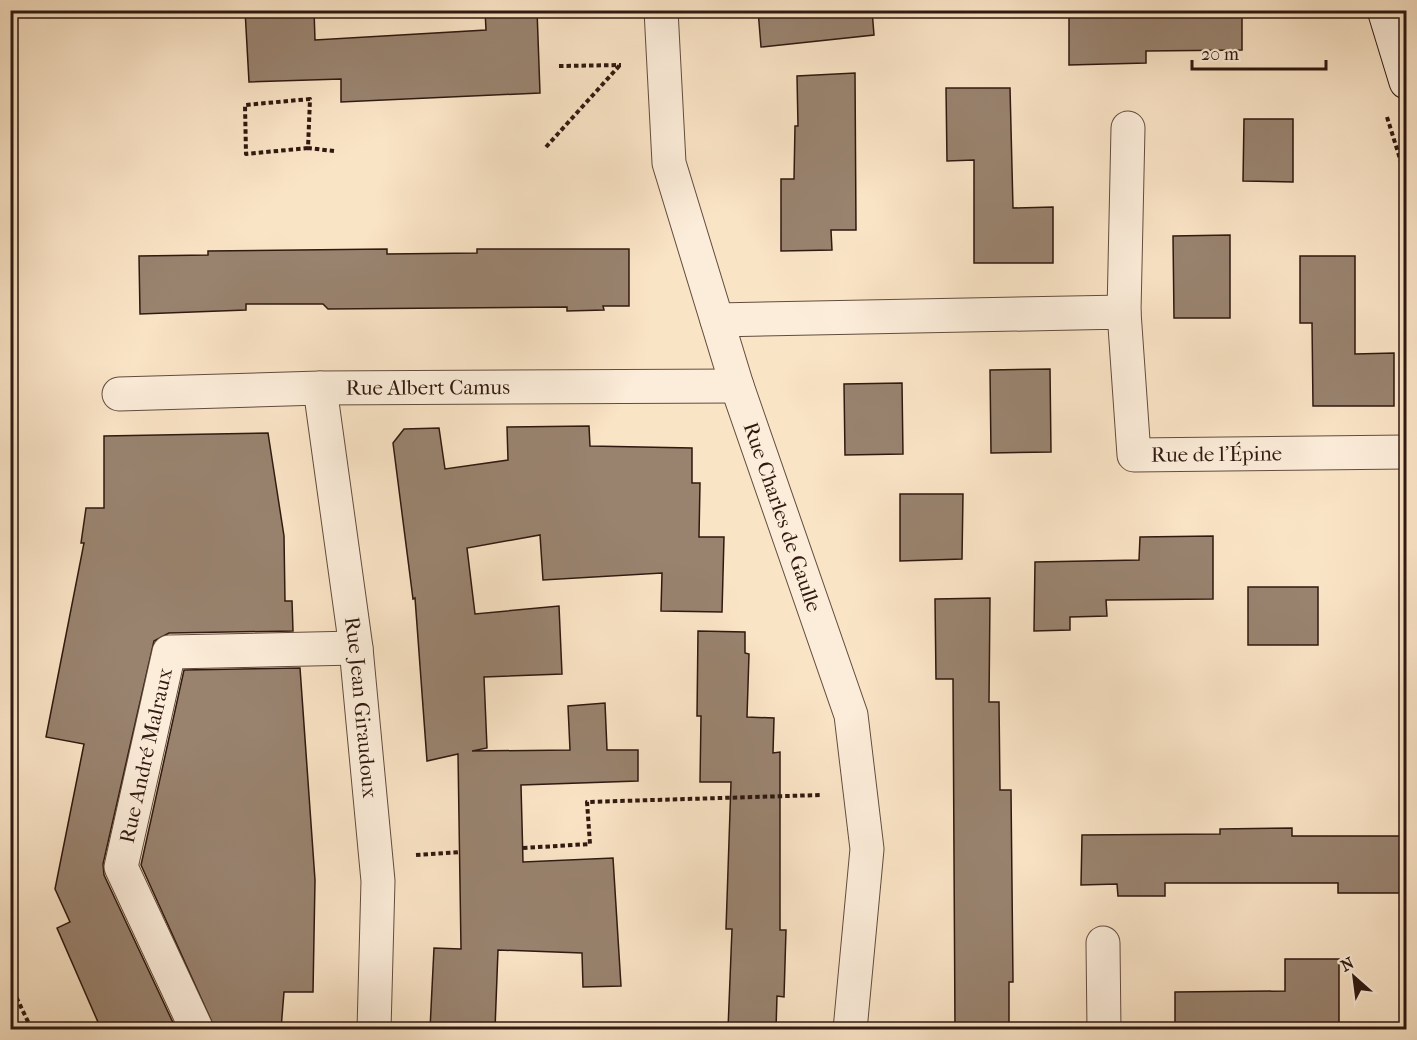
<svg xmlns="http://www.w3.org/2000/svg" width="1417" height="1040" viewBox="0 0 1417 1040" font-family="'IM FELL French Canon',serif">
<rect width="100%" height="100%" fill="#fae4c6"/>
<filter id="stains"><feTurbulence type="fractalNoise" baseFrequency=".00333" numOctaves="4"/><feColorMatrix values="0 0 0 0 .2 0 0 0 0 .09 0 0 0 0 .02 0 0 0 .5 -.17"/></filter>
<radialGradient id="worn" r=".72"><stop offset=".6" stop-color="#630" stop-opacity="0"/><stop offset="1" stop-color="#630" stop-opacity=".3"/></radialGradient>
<g fill="#99836f" stroke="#2f1910" stroke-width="1.5">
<path d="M 245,10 L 314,10 L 315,40 L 486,30 L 485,10 L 537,10 L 540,93 L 341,102 L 341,79 L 249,82 Z"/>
<path d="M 758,10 L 872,10 L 874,35 L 761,47 Z"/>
<path d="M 1069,10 L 1242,10 L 1242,50 L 1146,51 L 1146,63 L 1069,65 Z"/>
<path d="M 855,73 L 856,230 L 831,230 L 832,250 L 781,251 L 781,179 L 794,179 L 795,126 L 798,126 L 797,76 Z"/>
<path d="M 946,88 L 1010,88 L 1013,208 L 1053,207 L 1053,263 L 974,263 L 974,160 L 947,161 Z"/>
<path d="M 1244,119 L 1293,119 L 1293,182 L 1243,181 Z"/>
<path d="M 1230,235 L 1230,318 L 1174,318 L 1173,236 Z"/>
<path d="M 387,249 L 387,254 L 477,253 L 477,249 L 629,249 L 629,306 L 603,306 L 604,310 L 567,311 L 567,307 L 328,309 L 323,304 L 246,304 L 246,310 L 140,314 L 139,256 L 208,255 L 208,251 Z"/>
<path d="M 1300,256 L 1355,256 L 1355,354 L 1394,353 L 1394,406 L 1313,406 L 1312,323 L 1300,323 Z"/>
<path d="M 1050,369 L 1051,452 L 991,453 L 990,370 Z"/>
<path d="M 902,383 L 903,454 L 845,455 L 844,384 Z"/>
<path d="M 589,426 L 590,446 L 692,448 L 692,483 L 700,483 L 699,537 L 724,537 L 722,612 L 661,611 L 662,573 L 543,580 L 540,535 L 467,548 L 475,614 L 559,606 L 562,674 L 484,677 L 487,748 L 472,751 L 570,750 L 568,706 L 605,703 L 607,750 L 638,750 L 638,781 L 521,785 L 523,862 L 613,858 L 621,986 L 583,987 L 582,953 L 498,950 L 495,1029 L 430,1029 L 434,948 L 461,949 L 458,754 L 427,761 L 415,598 L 413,599 L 393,443 L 404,429 L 439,428 L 445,469 L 508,460 L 507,427 Z"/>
<path d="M 268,433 L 284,536 L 285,601 L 292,601 L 293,631 L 169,633 L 154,641 L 103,864 L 104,875 L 176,1029 L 101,1029 L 57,928 L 70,922 L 55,889 L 84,744 L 46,737 L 84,543 L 81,543 L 86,508 L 104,508 L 104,436 Z"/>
<path d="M 900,494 L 963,494 L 962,559 L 900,561 Z"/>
<path d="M 1213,536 L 1213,599 L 1106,600 L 1107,616 L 1070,617 L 1070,630 L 1034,631 L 1035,562 L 1139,560 L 1140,537 Z"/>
<rect x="1248" y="587" width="70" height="58"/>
<path d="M 990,598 L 989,702 L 999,702 L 1000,790 L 1011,790 L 1013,982 L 1009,982 L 1009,1029 L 955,1029 L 953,679 L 936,679 L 935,599 Z"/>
<path d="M 698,631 L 745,632 L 745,653 L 749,654 L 747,717 L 774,718 L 773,753 L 780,752 L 780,930 L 786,930 L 784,997 L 777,996 L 776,1029 L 728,1029 L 732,929 L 726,929 L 731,782 L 700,782 L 701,716 L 697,716 Z"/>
<path d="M 300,668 L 315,880 L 313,992 L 284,992 L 281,1029 L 215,1029 L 141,865 L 184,670 Z"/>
<path d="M 1292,828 L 1292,836 L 1407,836 L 1407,893 L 1338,893 L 1338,883 L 1165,883 L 1165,896 L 1118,896 L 1117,884 L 1081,885 L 1082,835 L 1220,834 L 1220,829 Z"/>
<path d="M 1285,959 L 1339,959 L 1339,1029 L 1175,1029 L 1175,992 L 1285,991 Z"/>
</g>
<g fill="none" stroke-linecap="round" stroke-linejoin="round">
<defs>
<g id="street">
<path id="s1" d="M 661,10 L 669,163 L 737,386 L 851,715 L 867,849 L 850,1030"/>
<path d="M 1124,312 L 1128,128"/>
<path id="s2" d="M 717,320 L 1124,312 L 1134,455 L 1406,452"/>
<path id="s3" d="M 320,388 L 356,648 L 378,881 L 374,1030"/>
<path id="s4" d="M 119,394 L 320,388 L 737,386"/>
<path d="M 1103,943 L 1104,1030"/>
<path id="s5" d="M 197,1030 L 121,867 L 169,652 L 356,648"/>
</g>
<path id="secondary" d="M 1384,10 L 1406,82"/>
</defs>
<use href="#street" stroke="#624c3e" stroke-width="35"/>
<use href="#secondary" stroke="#2f1910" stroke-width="35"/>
<g stroke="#2f1910" stroke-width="4" stroke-dasharray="4.5 3" stroke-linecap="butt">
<path d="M 559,66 L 621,65"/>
<path d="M 1387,117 L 1406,178"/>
<path d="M 546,147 L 620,65"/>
<path d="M 308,148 L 246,154 L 245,105 L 310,99 L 308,148 L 334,151"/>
<path d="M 523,848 L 590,844 L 587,802 L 821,795"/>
<path d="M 416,855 L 460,852"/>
<path d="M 10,984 L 32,1030"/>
<path d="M 136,1030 L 150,1023"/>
</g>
<use href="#street" stroke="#fcedda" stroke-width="33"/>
<use href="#secondary" stroke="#fcedda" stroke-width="33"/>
</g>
<g text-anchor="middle" stroke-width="4.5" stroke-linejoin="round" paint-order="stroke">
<g font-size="21" fill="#2f1910" stroke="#fcedda">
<text dy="7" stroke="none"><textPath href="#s4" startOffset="309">Rue Albert Camus</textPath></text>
<text dy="7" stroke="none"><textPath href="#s2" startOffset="633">Rue de l'Épine</textPath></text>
<text dy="7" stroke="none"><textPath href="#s1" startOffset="525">Rue Charles de Gaulle</textPath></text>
<text dy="7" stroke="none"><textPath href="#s3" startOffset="322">Rue Jean Giraudoux</textPath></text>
<text dy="7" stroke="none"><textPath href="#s5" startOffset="294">Rue André Malraux</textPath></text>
</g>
</g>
<rect width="1417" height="1040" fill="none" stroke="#fae4c6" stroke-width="36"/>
<rect x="12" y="12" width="1393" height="1016" fill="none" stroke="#2f1910" stroke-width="3"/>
<rect x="18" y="18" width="1381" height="1004" fill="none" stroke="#2f1910" stroke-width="1.5"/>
<g transform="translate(1354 977) rotate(332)" stroke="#fcedda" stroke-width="4.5" paint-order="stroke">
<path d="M0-4.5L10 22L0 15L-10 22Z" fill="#2f1910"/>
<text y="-9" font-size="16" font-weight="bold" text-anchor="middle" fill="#2f1910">N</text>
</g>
<path d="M1192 60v9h134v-9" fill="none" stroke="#2f1910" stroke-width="3"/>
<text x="1201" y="60" font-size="18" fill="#2f1910" stroke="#fcedda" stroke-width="4.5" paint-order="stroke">20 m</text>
<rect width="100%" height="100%" filter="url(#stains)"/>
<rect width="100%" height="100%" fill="url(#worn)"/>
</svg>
